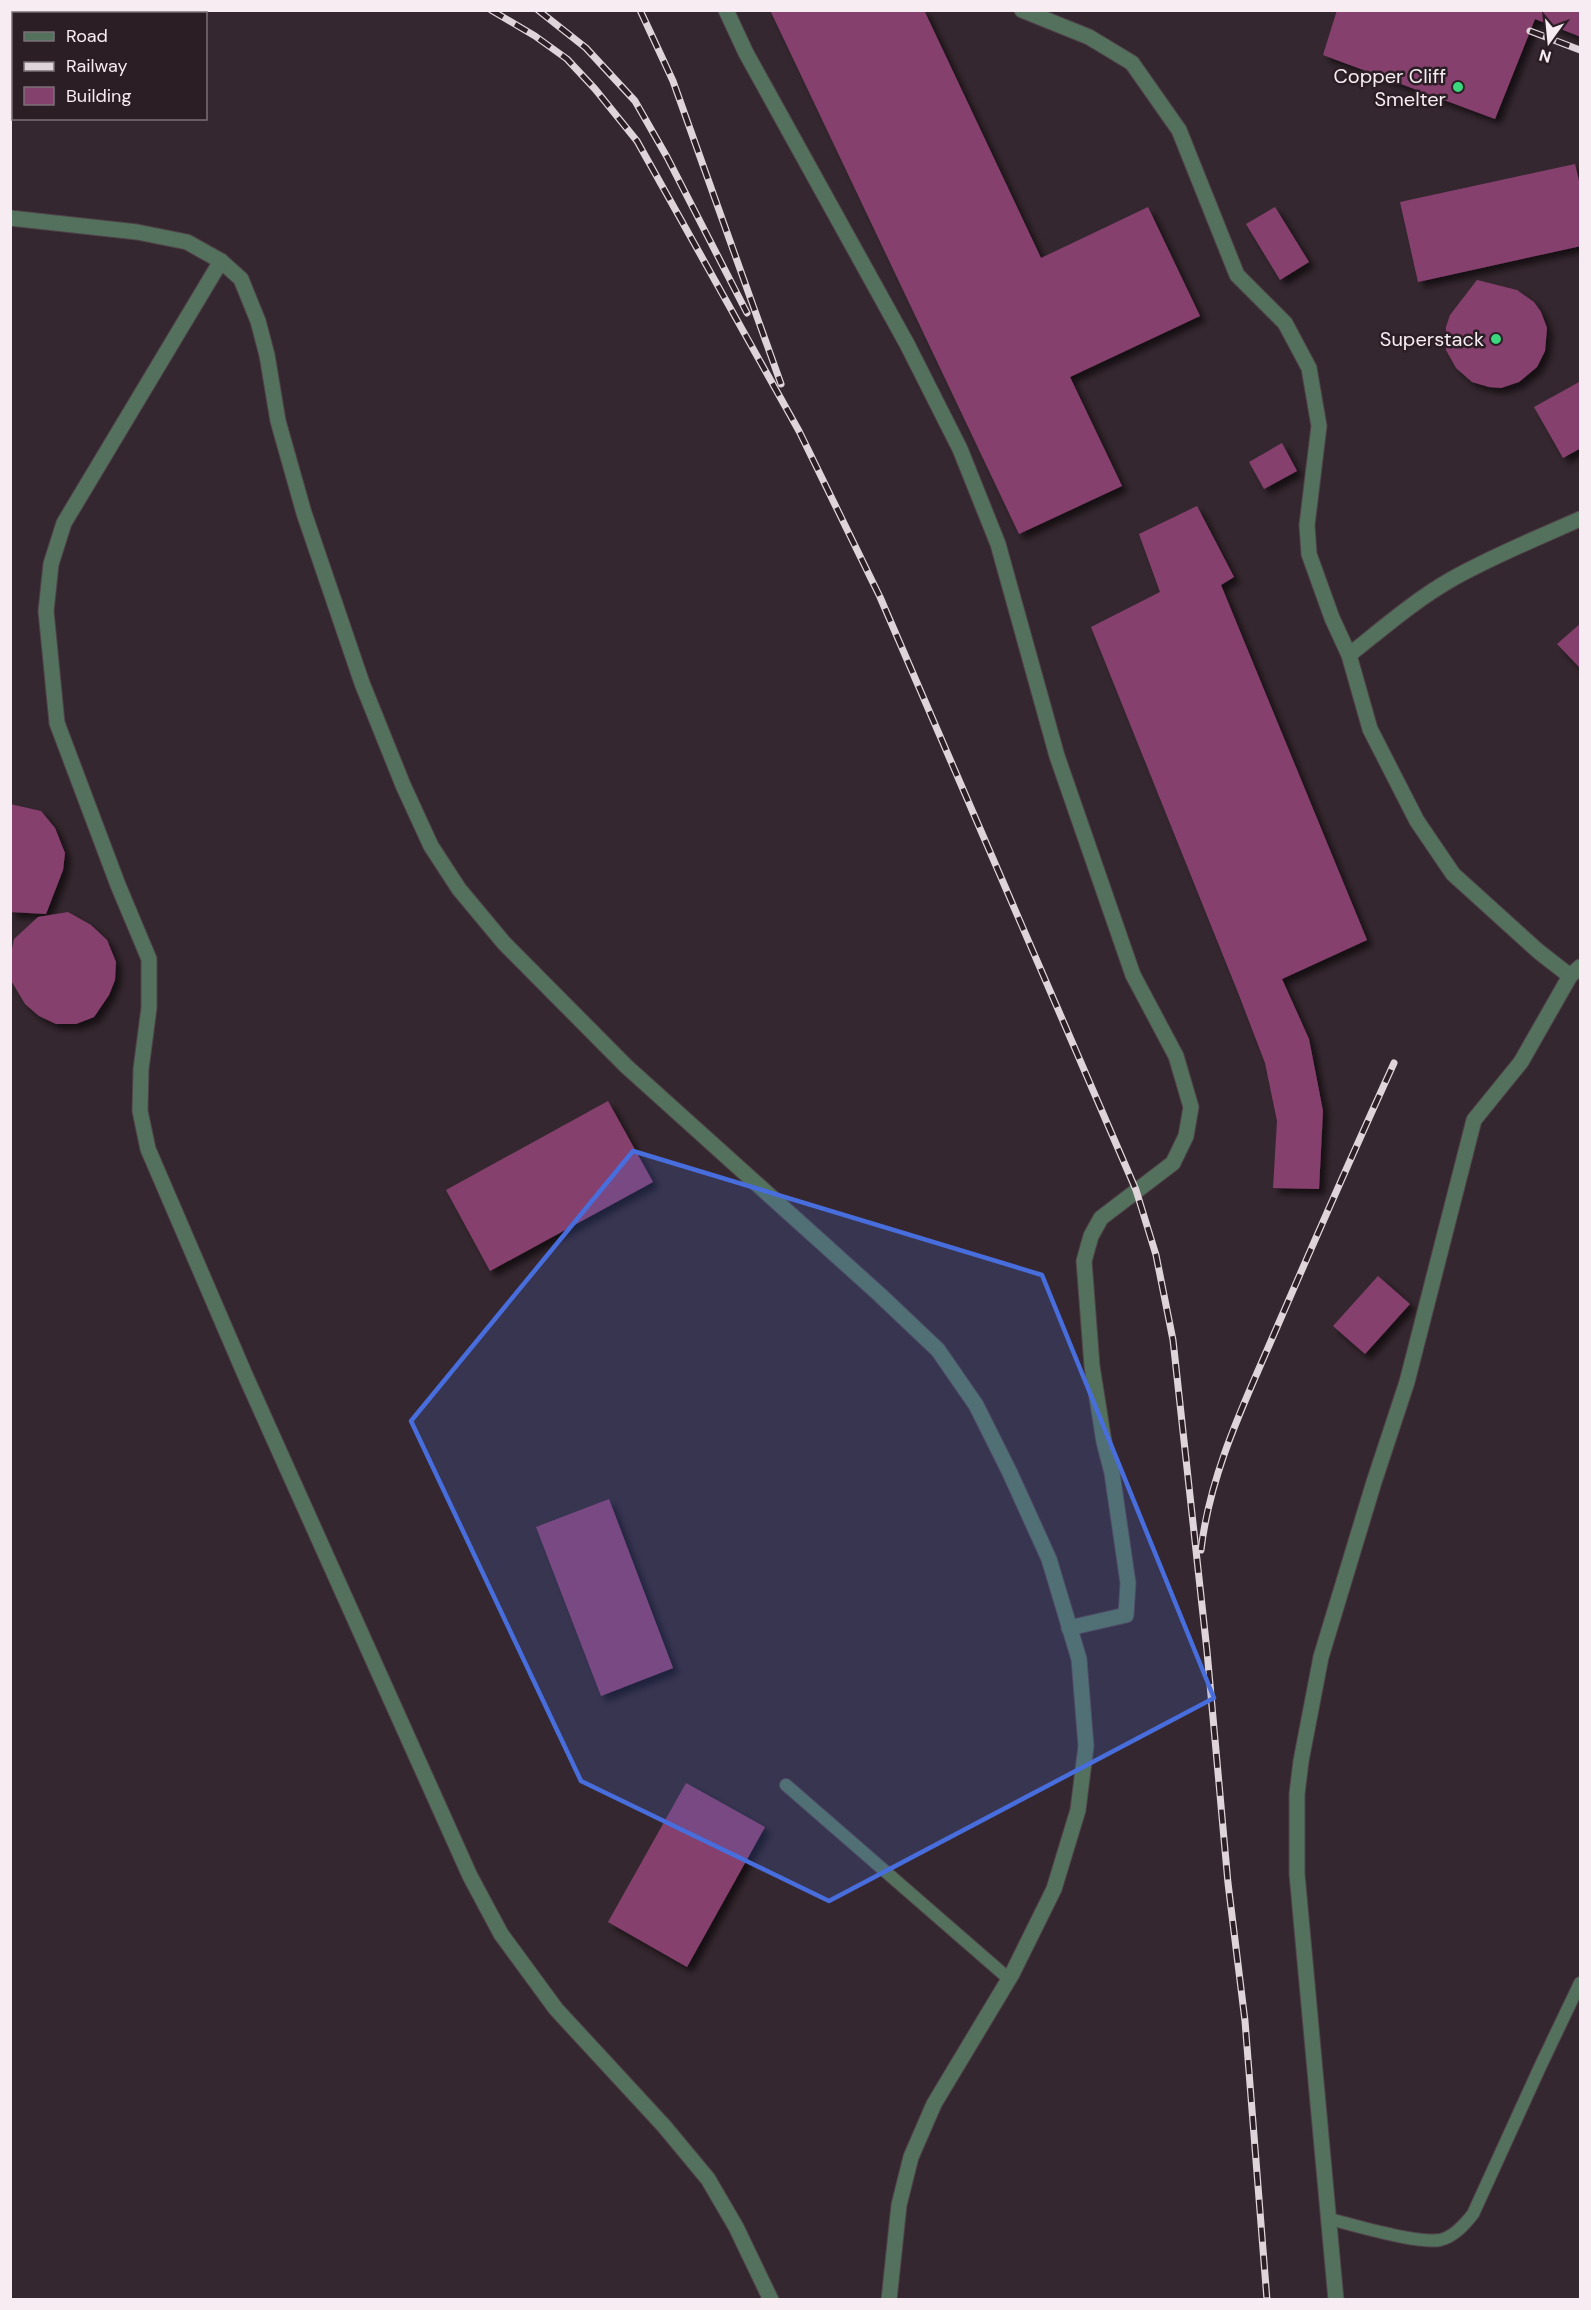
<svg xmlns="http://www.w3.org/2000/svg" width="1591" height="2310" viewBox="0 0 1591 2310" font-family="'DM Sans',sans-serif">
<defs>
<filter id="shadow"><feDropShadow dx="5.5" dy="5.5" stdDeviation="3" flood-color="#0009"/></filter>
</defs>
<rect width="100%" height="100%" fill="#35272f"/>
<g fill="#85416d" filter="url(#shadow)">
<path d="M 770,10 L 924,10 L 1041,258 L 1148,207 L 1200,316 L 1070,377 L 1122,486 L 1019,534 Z"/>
<path d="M 1337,10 L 1581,10 L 1581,37 L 1535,19 L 1495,119 L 1323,55 Z"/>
<path d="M 1575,164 L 1581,189 L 1581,246 L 1418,282 L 1400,202 Z"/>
<path d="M 1275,207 L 1309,262 L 1280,280 L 1246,224 Z"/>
<path d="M 1477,280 L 1517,290 L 1534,302 L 1541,312 L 1547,328 L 1545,351 L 1537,367 L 1519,382 L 1501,388 L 1489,387 L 1472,382 L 1456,368 L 1446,350 L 1446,327 L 1450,315 Z"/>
<path d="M 1581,381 L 1581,448 L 1563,458 L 1534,407 Z"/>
<path d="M 1282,443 L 1297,471 L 1264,489 L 1249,462 Z"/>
<path d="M 1197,506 L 1234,577 L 1221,585 L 1367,940 L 1282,979 L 1309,1039 L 1323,1111 L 1319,1189 L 1273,1188 L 1277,1121 L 1265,1063 L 1239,995 L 1091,627 L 1160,592 L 1139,534 Z"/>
<path d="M 1581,623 L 1581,669 L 1557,644 Z"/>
<path d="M 10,804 L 41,811 L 55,828 L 65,853 L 63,870 L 46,914 L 10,912 Z"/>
<path d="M 68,912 L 91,925 L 107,940 L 116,962 L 115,980 L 109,995 L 94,1017 L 76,1024 L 56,1024 L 39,1016 L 25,1004 L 12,982 L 10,958 L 14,939 L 38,917 Z"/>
<path d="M 608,1101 L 653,1182 L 490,1271 L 446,1190 Z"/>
<path d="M 1378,1276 L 1410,1304 L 1365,1354 L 1333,1326 Z"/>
<path d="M 609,1499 L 673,1668 L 601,1696 L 536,1527 Z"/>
<path d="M 686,1783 L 765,1827 L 687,1967 L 608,1922 Z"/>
</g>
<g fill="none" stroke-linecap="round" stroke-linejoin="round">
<defs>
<g id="service">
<path d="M 786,1785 L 1009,1979"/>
<path d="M 1329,2219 C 1355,2225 1417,2244 1440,2240 C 1454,2237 1465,2224 1473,2214 L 1540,2067 L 1580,1983"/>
</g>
<g id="minor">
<path d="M 726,10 L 746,53 L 907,344 L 960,449 L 998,544 L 1057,756 L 1133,975 L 1176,1056 L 1191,1107 L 1186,1136 L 1173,1163 L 1101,1218 L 1091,1236 L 1084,1261 L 1092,1366 L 1104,1442 L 1112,1473 L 1128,1583 L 1126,1615 L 1069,1628"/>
<path d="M 1022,10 L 1089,37 L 1132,63 L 1179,130 L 1237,275 L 1285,323 L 1309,368 L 1319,426 L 1307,525 L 1309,554 L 1332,618 L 1349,655 L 1370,729 L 1417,821 L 1453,874 L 1538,951 L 1570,976"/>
<path d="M 10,218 L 137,232 L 187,242 L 221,261 L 241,279 L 258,321 L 267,355 L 278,421 L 304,513 L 362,683 L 403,785 L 431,846 L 459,889 L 504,943 L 626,1066 L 879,1294 L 938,1350 L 976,1405 L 1010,1473 L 1049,1559 L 1079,1659 L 1086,1746 L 1078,1810 L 1054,1889 L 1012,1974 L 934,2104 L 911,2157 L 899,2205 L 889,2300"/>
<path d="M 221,261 L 64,523 L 51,564 L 46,611 L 57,723 L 118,885 L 149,959 L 149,1008 L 141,1069 L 140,1111 L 148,1149 L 246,1377 L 470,1876 L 501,1934 L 556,2009 L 664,2126 L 708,2179 L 736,2227 L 771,2300"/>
<path d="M 1349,655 C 1382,629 1415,600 1452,579 C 1493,556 1537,538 1580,519"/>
<path d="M 1336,2300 L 1297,1874 L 1297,1794 L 1301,1761 L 1321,1657 L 1374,1482 L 1407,1382 L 1474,1120 L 1521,1062 L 1570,976 L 1580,967"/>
</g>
</defs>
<use href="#service" stroke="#50434a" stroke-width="14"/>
<use href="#minor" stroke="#50434a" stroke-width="17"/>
<use href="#service" stroke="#53715c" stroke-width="12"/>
<use href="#minor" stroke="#53715c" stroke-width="15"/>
<defs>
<g id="rail">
<path d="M 491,10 L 535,36 L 567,59 L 595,89 L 637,141 L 799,431 L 880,597 L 1136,1190 L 1156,1255 L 1173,1340 L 1207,1651 L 1228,1883 L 1245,2021 L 1267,2300"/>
<path d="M 538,10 L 586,48 L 635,101 L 667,157 L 747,313"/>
<path d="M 640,10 L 673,81 L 781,384"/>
<path d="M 1530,31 L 1580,50"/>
<path d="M 1201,1550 C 1210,1473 1244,1404 1274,1334 C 1313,1244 1353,1153 1394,1063"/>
</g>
</defs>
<use href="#rail" stroke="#dfd4da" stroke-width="7"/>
<use href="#rail" stroke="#2b1e25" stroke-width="4.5" stroke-dasharray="14" stroke-linecap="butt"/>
</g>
<path fill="#486edd" fill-opacity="0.2" stroke="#486edd" stroke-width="4.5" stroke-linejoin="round" d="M 633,1151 L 1042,1275 L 1214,1698 L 829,1901 L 581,1781 L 411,1421 Z"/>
<g fill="#3ad77f" stroke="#2b1e25" stroke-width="2">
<circle cx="1458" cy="87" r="6"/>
<circle cx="1496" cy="339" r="6"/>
</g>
<g text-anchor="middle" stroke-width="5" stroke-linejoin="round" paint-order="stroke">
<g font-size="20" fill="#f6ecf2" stroke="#2b1e25" text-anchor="end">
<text x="1446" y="83">Copper Cliff<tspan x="1446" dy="23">Smelter</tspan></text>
<text x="1484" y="346">Superstack</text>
</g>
</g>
<rect width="1591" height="2310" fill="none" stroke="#f6ecf2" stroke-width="24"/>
<rect x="12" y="12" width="195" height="108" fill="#2b1e25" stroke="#7c7077" stroke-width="1.5"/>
<rect x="24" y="32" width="30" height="9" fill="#53715c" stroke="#7c7077" stroke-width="1.5"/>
<text x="66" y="42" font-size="18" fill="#f6ecf2">Road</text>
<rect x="24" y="62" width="30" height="9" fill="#dfd4da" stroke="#7c7077" stroke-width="1.5"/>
<text x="66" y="72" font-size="18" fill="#f6ecf2">Railway</text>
<rect x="24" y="87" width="30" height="18" fill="#85416d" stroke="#7c7077" stroke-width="1.5"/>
<text x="66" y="102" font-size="18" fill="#f6ecf2">Building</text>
<g transform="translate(1549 42) rotate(195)" stroke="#2b1e25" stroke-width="4.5" paint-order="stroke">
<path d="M0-4.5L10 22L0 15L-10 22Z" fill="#f6ecf2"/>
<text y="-9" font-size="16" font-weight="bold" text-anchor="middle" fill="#f6ecf2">N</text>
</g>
</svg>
